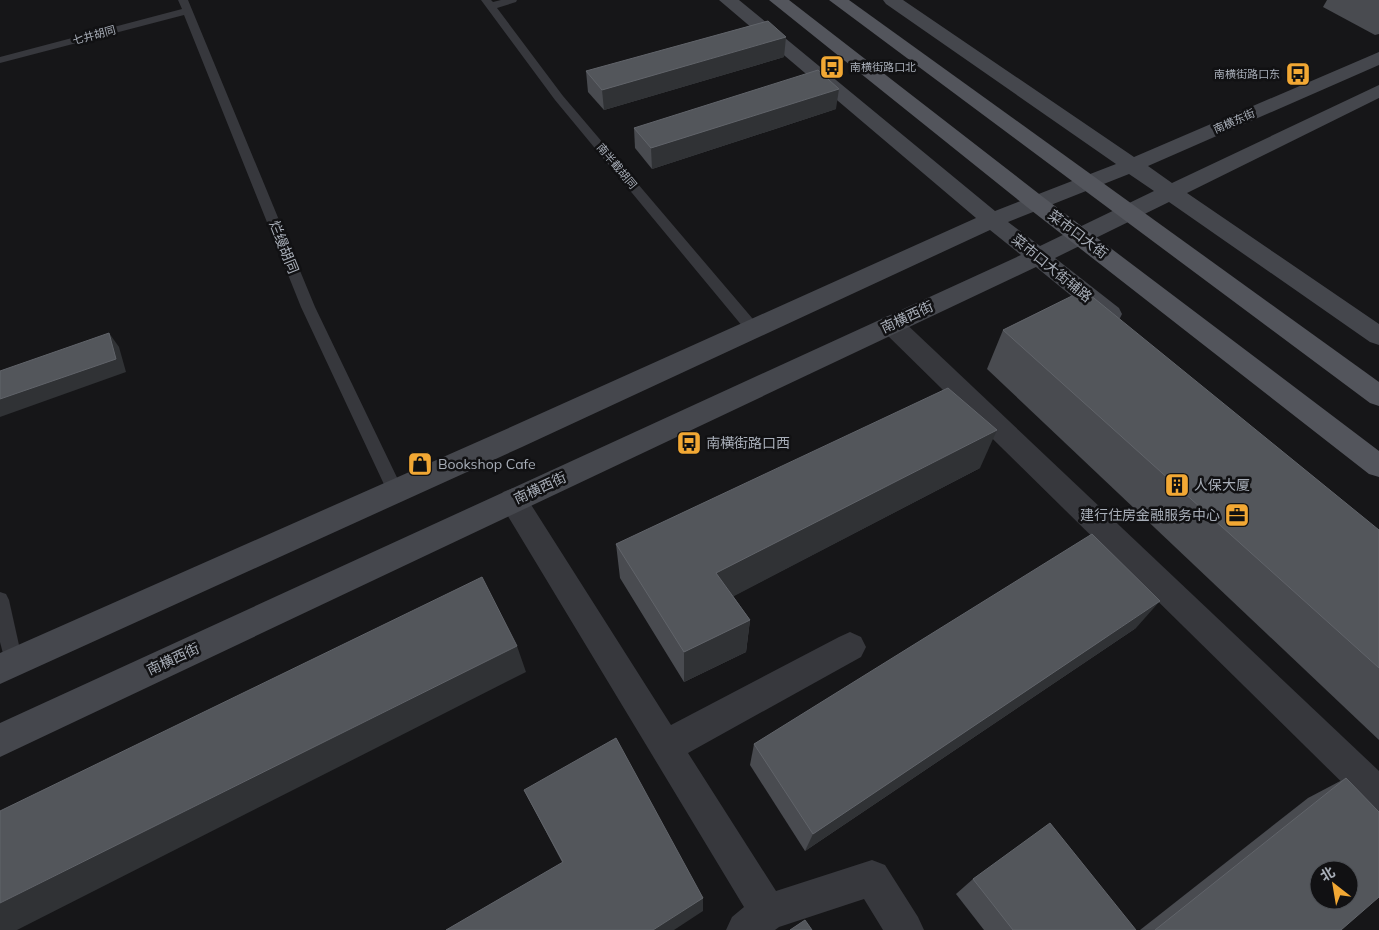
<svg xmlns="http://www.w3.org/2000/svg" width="1379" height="930" viewBox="0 0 1379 930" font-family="Mulish,'Noto Sans SC',sans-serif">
<rect width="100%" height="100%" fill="#161618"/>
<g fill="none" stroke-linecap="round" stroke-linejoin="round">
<g fill="#37383d" fill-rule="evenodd">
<path d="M 178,0 L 188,0 L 315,307 L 403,490 L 401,495 L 395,497 L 389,495 L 301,307 L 184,15 L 0,63 L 0,57 L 182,9 Z"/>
<path d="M 481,0 L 491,0 L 493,2 L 501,0 L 517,0 L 516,2 L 497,8 L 563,96 L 758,325 L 760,329 L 758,333 L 753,334 L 748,333 L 555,100 Z"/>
<path d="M 0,592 L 6,594 L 9,600 L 23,663 L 21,669 L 14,672 L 7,669 L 0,642 Z"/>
</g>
<g fill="#37383d" fill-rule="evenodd">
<path d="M 891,315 L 900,318 L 1379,771 L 1379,812 L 1367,807 L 882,330 L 879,324 L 882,318 Z"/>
<path d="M 513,488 L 523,492 L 671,725 L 839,637 L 850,632 L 861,637 L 866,647 L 861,657 L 688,753 L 776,891 L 872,860 L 885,865 L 918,917 L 924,930 L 883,930 L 864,899 L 779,927 L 775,930 L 726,930 L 732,917 L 744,907 L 503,508 L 499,500 L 503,492 Z"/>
</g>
<path fill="#45474d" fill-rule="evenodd" d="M 719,0 L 739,0 L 995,211 L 1116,164 L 886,4 L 883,0 L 903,0 L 1134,157 L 1379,52 L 1379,65 L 1148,166 L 1172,183 L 1379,85 L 1379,98 L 1187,193 L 1379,324 L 1379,345 L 1370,342 L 1169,202 L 1055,258 L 1119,308 L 1122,314 L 1119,320 L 1110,323 L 1101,320 L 1036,267 L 0,757 L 0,723 L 1021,255 L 990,230 L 522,447 L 0,684 L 0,653 L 502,431 L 976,218 ZM 1129,174 L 1154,191 L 1040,246 L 1008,222 Z"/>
<g fill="#53555c" fill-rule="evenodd">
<path d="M 769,0 L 789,0 L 1043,197 L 1379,451 L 1379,477 L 1369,474 L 1027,207 Z"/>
<path d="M 829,0 L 849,0 L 1379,382 L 1379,406 L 1370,403 Z"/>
</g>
</g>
<g fill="#494b50">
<path d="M 1327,0 L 1379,0 L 1379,34 L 1375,35 L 1323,7 Z"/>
<path d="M 784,57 L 604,110 L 588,92 L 586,71 Z"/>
<path d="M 836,109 L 652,169 L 635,148 L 634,128 Z"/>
<path d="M 1003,330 L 1379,530 L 1379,740 L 987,369 Z"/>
<path d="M 980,468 L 733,596 L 750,620 L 746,652 L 684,682 L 620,578 L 616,544 Z"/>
<path d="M 1136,628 L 805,851 L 750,765 L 754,744 Z"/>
<path d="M 1346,778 L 1341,930 L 1140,930 L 1308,798 Z"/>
<path d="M 524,790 L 703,898 L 703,911 L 562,862 Z"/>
<path d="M 973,879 L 1136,930 L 984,930 L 956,894 Z"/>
</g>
<g fill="#303235">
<path d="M 786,37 L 784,57 L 604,110 L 602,90 Z"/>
<path d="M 839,89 L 836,109 L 652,169 L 651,148 Z"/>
<path d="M 109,333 L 119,347 L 126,372 L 0,417 L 0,399 Z"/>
<path d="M 997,430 L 980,468 L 715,606 L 716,573 Z"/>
<path d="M 1160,601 L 1136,628 L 805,851 L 813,834 Z"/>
<path d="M 750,620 L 746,652 L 684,682 L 684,652 Z"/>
<path d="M 517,646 L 526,672 L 17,930 L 0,930 L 0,903 Z"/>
<path d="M 703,898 L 703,911 L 674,930 L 653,930 Z"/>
</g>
<g fill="#53565b" stroke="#61646a" fill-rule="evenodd">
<path d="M 768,21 L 786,37 L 602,90 L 586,71 Z"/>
<path d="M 818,70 L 839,89 L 651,148 L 634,128 Z"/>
<path d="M 1084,290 L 1379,530 L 1379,668 L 1003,330 Z"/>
<path d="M 109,333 L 116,359 L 0,399 L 0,371 Z"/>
<path d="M 948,388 L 997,430 L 716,573 L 750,620 L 684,652 L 616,544 Z"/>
<path d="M 1092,534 L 1160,601 L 813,834 L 754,744 Z"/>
<path d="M 482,577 L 517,646 L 0,903 L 0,811 Z"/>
<path d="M 616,738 L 703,898 L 653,930 L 446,930 L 563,862 L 524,790 Z"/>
<path d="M 1346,778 L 1379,812 L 1379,897 L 1341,930 L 1155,930 ZM 1319,870 L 1349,870 L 1349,900 L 1319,900 Z"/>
<path d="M 1050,823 L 1136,930 L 1013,930 L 973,879 Z"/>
<path d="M 805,920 L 812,930 L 790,930 Z"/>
</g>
<defs>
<symbol id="bus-square" viewBox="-11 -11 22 22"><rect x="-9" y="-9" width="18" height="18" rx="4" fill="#f2a834" stroke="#111113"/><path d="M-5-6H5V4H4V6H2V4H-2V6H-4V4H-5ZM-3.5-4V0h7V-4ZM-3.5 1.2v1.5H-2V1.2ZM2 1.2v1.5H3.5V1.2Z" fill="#111"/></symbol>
<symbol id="shop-square" viewBox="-11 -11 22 22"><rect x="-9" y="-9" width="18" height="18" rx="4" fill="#f2a834" stroke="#111113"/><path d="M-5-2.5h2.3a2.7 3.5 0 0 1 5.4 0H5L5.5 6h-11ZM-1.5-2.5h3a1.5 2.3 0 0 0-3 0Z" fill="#111"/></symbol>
<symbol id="building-square" viewBox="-11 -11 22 22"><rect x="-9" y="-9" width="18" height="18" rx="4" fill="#f2a834" stroke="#111113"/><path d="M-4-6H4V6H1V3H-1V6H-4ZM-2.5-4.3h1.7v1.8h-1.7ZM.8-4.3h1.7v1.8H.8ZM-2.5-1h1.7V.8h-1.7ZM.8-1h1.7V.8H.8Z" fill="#111"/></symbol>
<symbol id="office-square" viewBox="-11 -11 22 22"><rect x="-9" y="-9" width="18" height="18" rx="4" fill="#f2a834" stroke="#111113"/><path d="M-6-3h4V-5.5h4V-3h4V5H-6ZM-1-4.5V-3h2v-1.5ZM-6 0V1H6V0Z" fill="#111"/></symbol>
</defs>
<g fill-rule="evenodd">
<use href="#bus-square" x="818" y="53" width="28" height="28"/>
<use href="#bus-square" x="1284" y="60" width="28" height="28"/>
<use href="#bus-square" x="675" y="429" width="28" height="28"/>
<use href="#shop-square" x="406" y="450" width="28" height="28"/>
<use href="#building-square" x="1163" y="471" width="28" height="28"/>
<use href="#office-square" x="1223" y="501" width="28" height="28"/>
</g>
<g text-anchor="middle" stroke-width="5" stroke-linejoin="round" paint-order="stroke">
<g font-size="11" fill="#a8aeb8" stroke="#111113">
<text transform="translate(94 35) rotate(-15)" y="4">七井胡同</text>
<text transform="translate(1234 121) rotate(-24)" y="4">南横东街</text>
<text transform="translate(617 166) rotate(50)" y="4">南半截胡同</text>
</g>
<g font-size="11" fill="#a8aeb8" stroke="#111113" text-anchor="start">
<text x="850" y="71">南横街路口北</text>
<text x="1280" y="78" text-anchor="end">南横街路口东</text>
</g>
<g font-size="14" fill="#a8aeb8" stroke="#111113">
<text transform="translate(1078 234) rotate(37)" y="5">菜市口大街</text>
<text transform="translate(284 247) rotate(68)" y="5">烂缦胡同</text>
<text transform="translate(1052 268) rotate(39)" y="5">菜市口大街辅路</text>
<text transform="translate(907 317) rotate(-25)" y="5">南横西街</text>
<text transform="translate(540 488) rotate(-25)" y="5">南横西街</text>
<text transform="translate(173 659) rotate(-25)" y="5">南横西街</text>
</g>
<g font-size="14" fill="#a8aeb8" stroke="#111113" text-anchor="start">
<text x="706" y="448">南横街路口西</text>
<text x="438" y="469">Bookshop Cafe</text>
<text x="1194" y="490">人保大厦</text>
<text x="1220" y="520" text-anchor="end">建行住房金融服务中心</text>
</g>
</g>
<g transform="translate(1334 885) rotate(329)"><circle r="24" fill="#111113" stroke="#4d5055"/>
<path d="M0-4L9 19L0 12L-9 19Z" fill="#f2a834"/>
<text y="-8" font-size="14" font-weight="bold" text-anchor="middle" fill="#a8aeb8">北</text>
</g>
</svg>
